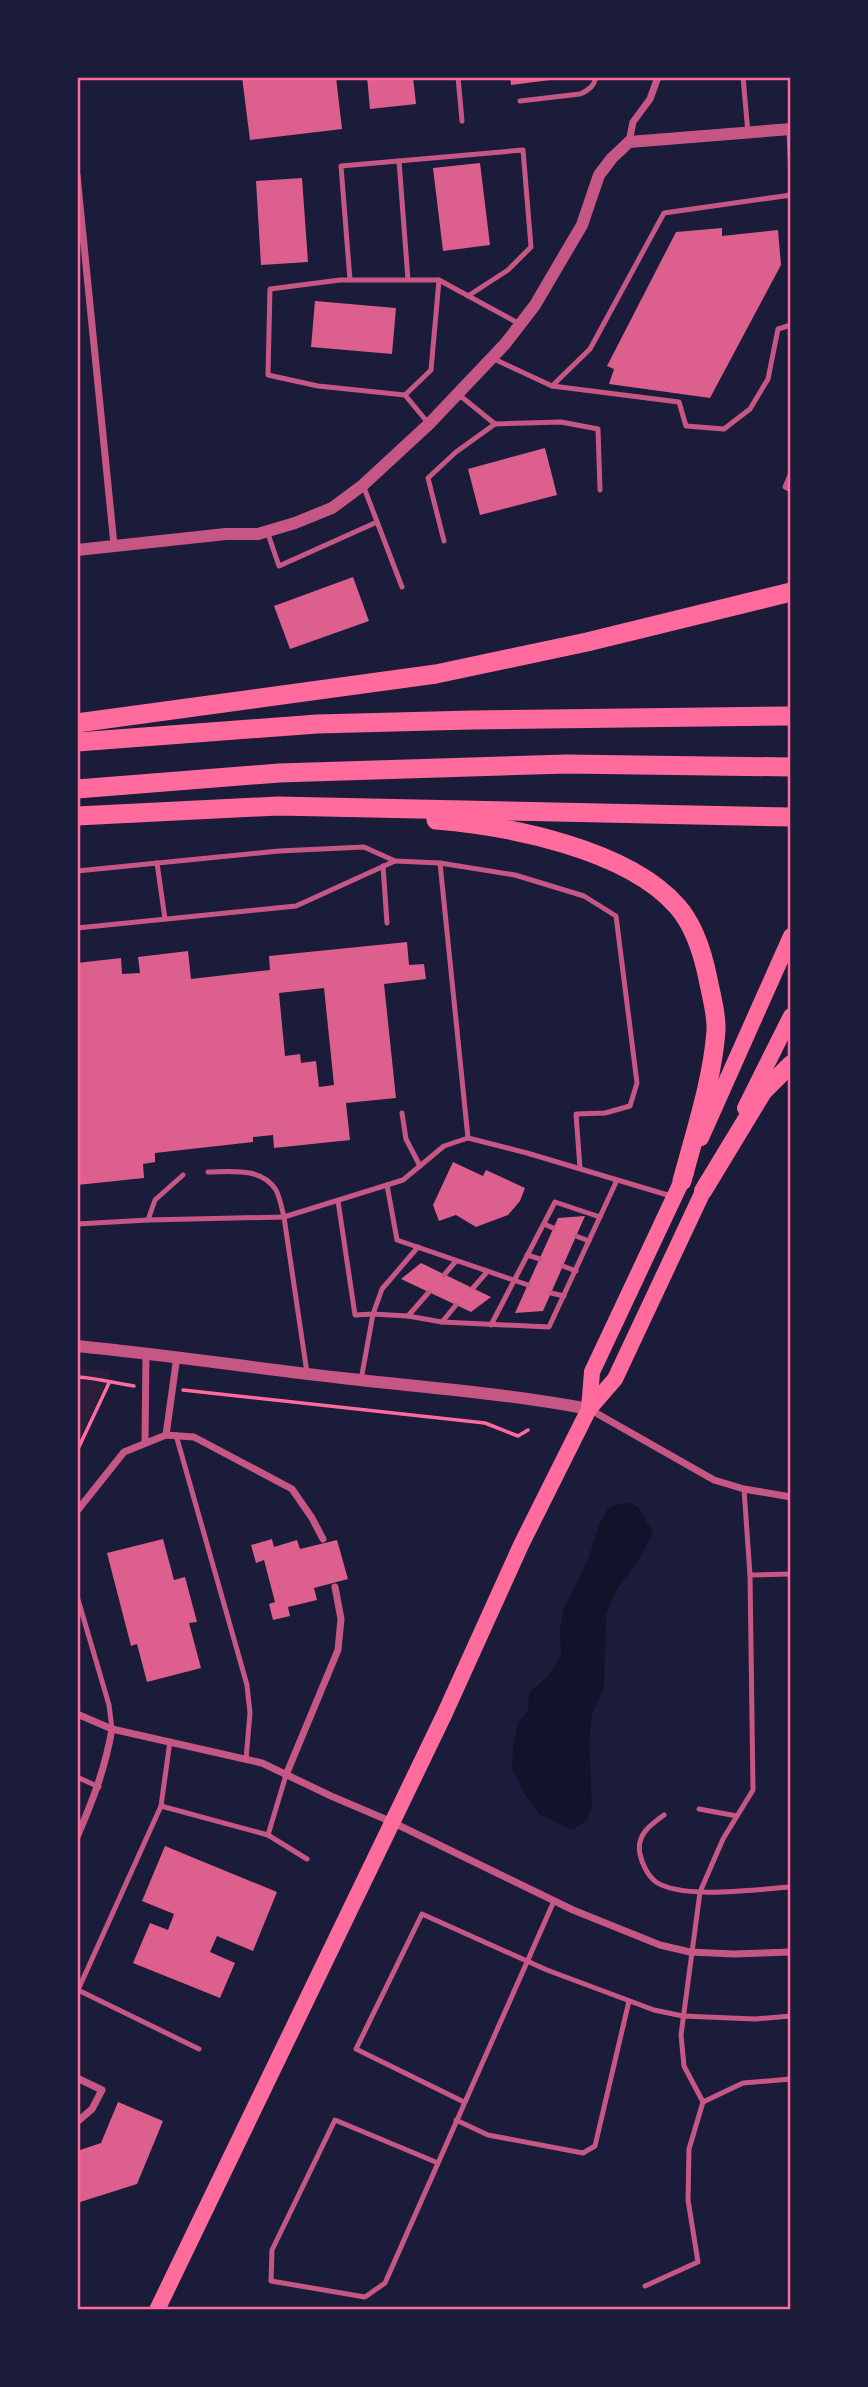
<svg xmlns="http://www.w3.org/2000/svg" width="868" height="2387" viewBox="0 0 868 2387" font-family="Signika,sans-serif">
<rect width="100%" height="100%" fill="#1b1b3a"/>
<path fill="#2a1e3b" d="M 77,1368 L 111,1372 L 77,1444 Z"/>
<path fill="#12122b" d="M 629,1503 L 638,1507 L 653,1533 L 635,1566 L 617,1589 L 606,1615 L 604,1687 L 592,1715 L 589,1743 L 592,1808 L 587,1820 L 572,1830 L 539,1814 L 524,1793 L 512,1769 L 513,1747 L 519,1721 L 528,1710 L 529,1693 L 549,1675 L 561,1656 L 560,1630 L 563,1610 L 589,1557 L 599,1525 L 607,1510 L 615,1505 Z"/>
<g fill="#dd5f8e" fill-rule="evenodd">
<path d="M 242,77 L 336,77 L 342,129 L 250,140 Z"/>
<path d="M 367,77 L 413,77 L 416,104 L 370,109 Z"/>
<path d="M 510,77 L 558,77 L 558,79 L 511,85 Z"/>
<path d="M 480,163 L 490,245 L 443,251 L 433,168 Z"/>
<path d="M 302,178 L 308,262 L 261,265 L 256,181 Z"/>
<path d="M 722,228 L 722,236 L 778,230 L 781,265 L 710,398 L 609,384 L 614,369 L 607,366 L 676,232 Z"/>
<path d="M 315,301 L 396,308 L 392,354 L 311,347 Z"/>
<path d="M 545,448 L 557,495 L 480,515 L 468,469 Z"/>
<path d="M 353,577 L 369,621 L 290,649 L 274,606 Z"/>
<path d="M 407,942 L 409,965 L 424,964 L 426,979 L 384,984 L 396,1098 L 346,1103 L 350,1140 L 274,1148 L 273,1135 L 253,1137 L 253,1142 L 155,1153 L 155,1162 L 143,1164 L 144,1178 L 77,1185 L 77,963 L 121,958 L 122,974 L 140,973 L 138,957 L 188,951 L 191,979 L 270,970 L 269,956 ZM 324,988 L 334,1085 L 319,1087 L 316,1061 L 301,1063 L 300,1054 L 285,1056 L 279,993 Z"/>
<path d="M 453,1162 L 483,1176 L 486,1170 L 525,1188 L 520,1201 L 508,1215 L 476,1227 L 456,1215 L 439,1221 L 433,1205 Z"/>
<path d="M 585,1216 L 543,1311 L 515,1313 L 558,1218 Z"/>
<path d="M 421,1263 L 491,1297 L 471,1312 L 401,1279 Z"/>
<path d="M 163,1539 L 174,1580 L 185,1577 L 197,1622 L 189,1623 L 201,1668 L 147,1682 L 137,1644 L 131,1646 L 107,1553 Z"/>
<path d="M 272,1539 L 274,1547 L 297,1540 L 300,1549 L 337,1540 L 348,1579 L 314,1588 L 317,1600 L 288,1607 L 290,1616 L 273,1620 L 269,1604 L 275,1602 L 264,1560 L 256,1563 L 251,1545 Z"/>
<path d="M 165,1846 L 277,1892 L 253,1951 L 217,1936 L 210,1952 L 235,1963 L 220,1998 L 133,1963 L 150,1923 L 168,1930 L 174,1914 L 142,1901 Z"/>
<path d="M 118,2102 L 163,2121 L 137,2184 L 77,2203 L 77,2151 L 101,2143 Z"/>
</g>
<g fill="none" stroke-linecap="round" stroke-linejoin="round">
<g stroke="#ff6b9d" stroke-width="3.5">
<path d="M 77,1377 C 97,1378 114,1383 134,1386"/>
<path d="M 183,1390 L 485,1423 L 518,1436 L 528,1430"/>
<path d="M 77,1451 L 109,1383"/>
</g>
<g stroke="#c65784" stroke-width="5">
<path d="M 458,77 L 462,121"/>
<path d="M 743,77 L 748,133"/>
<path d="M 520,101 L 580,94 C 589,90 594,86 596,77"/>
<path d="M 789,129 L 791,178"/>
<path d="M 399,161 L 408,280"/>
<path d="M 350,280 L 341,166 L 523,150 L 531,247 L 508,270 L 468,296"/>
<path d="M 492,358 L 552,386 L 590,349 L 664,213 L 791,195"/>
<path d="M 552,386 L 679,402 L 686,426 L 724,429 L 750,409 L 768,379 L 778,329 L 791,325"/>
<path d="M 458,394 L 495,424 L 561,422 L 598,429 L 600,490"/>
<path d="M 405,395 L 431,370 L 439,280"/>
<path d="M 429,424 L 405,395 L 318,386 L 268,375 L 270,289 L 340,280 L 439,280 L 518,323"/>
<path d="M 791,473 L 785,487 L 791,490"/>
<path d="M 363,485 L 402,587"/>
<path d="M 267,531 L 279,566 L 377,522"/>
<path d="M 444,541 L 428,478 L 456,452 L 495,424"/>
<path d="M 157,863 L 165,919"/>
<path d="M 440,863 L 468,1138"/>
<path d="M 383,866 L 387,923"/>
<path d="M 77,871 L 279,851 L 364,847 L 395,861 L 440,863 L 515,875 L 584,896 L 616,916 L 637,1083 L 630,1106 L 605,1113 L 576,1114 L 580,1168"/>
<path d="M 77,928 L 296,906 L 395,861"/>
<path d="M 402,1113 L 406,1139 L 420,1166"/>
<path d="M 387,1185 L 397,1240 L 528,1285"/>
<path d="M 338,1201 L 355,1315 L 373,1314 L 382,1289 L 418,1247"/>
<path d="M 148,1220 L 155,1200 L 183,1175"/>
<path d="M 77,1224 L 148,1220 L 284,1217 C 282,1209 280,1198 276,1190 C 262,1167 231,1172 208,1172"/>
<path d="M 544,1224 L 553,1228"/>
<path d="M 576,1236 L 589,1241"/>
<path d="M 527,1255 L 540,1259"/>
<path d="M 563,1266 L 576,1271"/>
<path d="M 444,1275 L 456,1261"/>
<path d="M 473,1288 L 487,1272"/>
<path d="M 551,1293 L 564,1296"/>
<path d="M 408,1316 L 429,1292"/>
<path d="M 442,1322 L 456,1305"/>
<path d="M 491,1325 L 555,1202 L 600,1217"/>
<path d="M 307,1373 L 284,1217 L 403,1180 L 444,1146 L 468,1138 L 527,1153 L 671,1196"/>
<path d="M 361,1380 L 373,1314 L 408,1316 L 442,1322 L 549,1327 L 617,1180"/>
<path d="M 176,1435 L 247,1685 L 250,1713 L 246,1759"/>
<path d="M 750,1575 L 791,1574"/>
<path d="M 77,1596 L 109,1705 L 112,1729"/>
<path d="M 77,1777 L 99,1787"/>
<path d="M 161,1806 L 170,1741"/>
<path d="M 699,1809 L 737,1816"/>
<path d="M 664,1815 C 650,1825 636,1835 640,1854 C 642,1864 648,1876 656,1882 C 683,1900 758,1889 791,1887"/>
<path d="M 268,1835 L 286,1775"/>
<path d="M 199,2049 L 78,1990 L 161,1806 L 268,1835 L 307,1859"/>
<path d="M 464,2102 L 356,2049 L 422,1914 L 547,1970 L 654,2010 L 683,2016 L 755,2019 L 791,2016"/>
<path d="M 703,2102 L 743,2083 L 791,2079"/>
<path d="M 456,2120 L 488,2135 L 583,2153 L 595,2146 L 629,2001"/>
<path d="M 438,2163 L 335,2120 L 272,2250 L 271,2281 L 365,2297 L 385,2283 L 554,1901"/>
<path d="M 645,2286 L 698,2262 L 688,2200 L 689,2149 L 703,2102 L 684,2066 L 681,2035 L 700,1892 L 723,1839 L 753,1790 L 750,1575 L 744,1489"/>
</g>
<g stroke="#c65784" stroke-width="7">
<path d="M 629,142 L 633,122 L 650,99 L 658,77"/>
<path d="M 77,175 L 114,545"/>
<path d="M 589,1409 L 714,1480 L 744,1489 L 791,1497"/>
<path d="M 166,1435 L 177,1356"/>
<path d="M 145,1442 L 146,1353"/>
<path d="M 77,1511 L 124,1452 L 166,1435 L 194,1437 L 292,1489 L 312,1518 L 323,1539"/>
<path d="M 77,1714 L 112,1729 L 262,1763 L 331,1796 L 392,1822 L 573,1910 L 660,1945 L 690,1952 L 734,1954 L 791,1952"/>
<path d="M 286,1775 L 338,1650 L 341,1619 L 335,1587"/>
<path d="M 77,1837 C 93,1800 105,1769 112,1729"/>
<path d="M 77,2078 L 102,2090 L 92,2109 L 77,2122"/>
</g>
<g stroke="#c65784" stroke-width="12">
<path d="M 77,550 L 226,534 L 258,534 L 295,523 L 332,508 L 363,485 L 429,424 L 505,344 L 535,305 L 582,225 L 599,175 L 612,158 L 629,142 L 791,129"/>
<path d="M 77,1346 C 169,1355 260,1369 351,1379 C 431,1388 510,1394 589,1409"/>
</g>
<g stroke="#ff6b9d" stroke-width="16">
<path d="M 745,1108 L 791,1016"/>
<path d="M 701,1138 L 791,936"/>
<path d="M 589,1409 L 592,1372 L 686,1172"/>
<path d="M 157,2310 L 445,1713 L 521,1545 L 589,1409 L 615,1379 L 708,1181"/>
</g>
<path stroke="#ff6b9d" stroke-width="18" d="M 703,1191 L 763,1092 L 791,1064"/>
<g stroke="#ff6b9d" stroke-width="19">
<path d="M 77,723 L 436,674 L 587,642 L 791,592"/>
<path d="M 77,742 L 317,724 L 472,720 L 791,716"/>
<path d="M 77,789 L 279,773 L 566,764 L 791,767"/>
<path d="M 77,816 L 278,806 L 791,817"/>
<path d="M 436,820 C 509,826 627,849 677,906 C 694,925 703,954 708,979 C 711,995 717,1014 716,1031 C 712,1082 695,1132 682,1181"/>
</g>
</g>
<rect width="868" height="2387" fill="none" stroke="#1b1b3a" stroke-width="158"/>
<rect x="79" y="79" width="710" height="2229" fill="none" stroke="#ff6b9d" stroke-width="2.5"/>
</svg>
